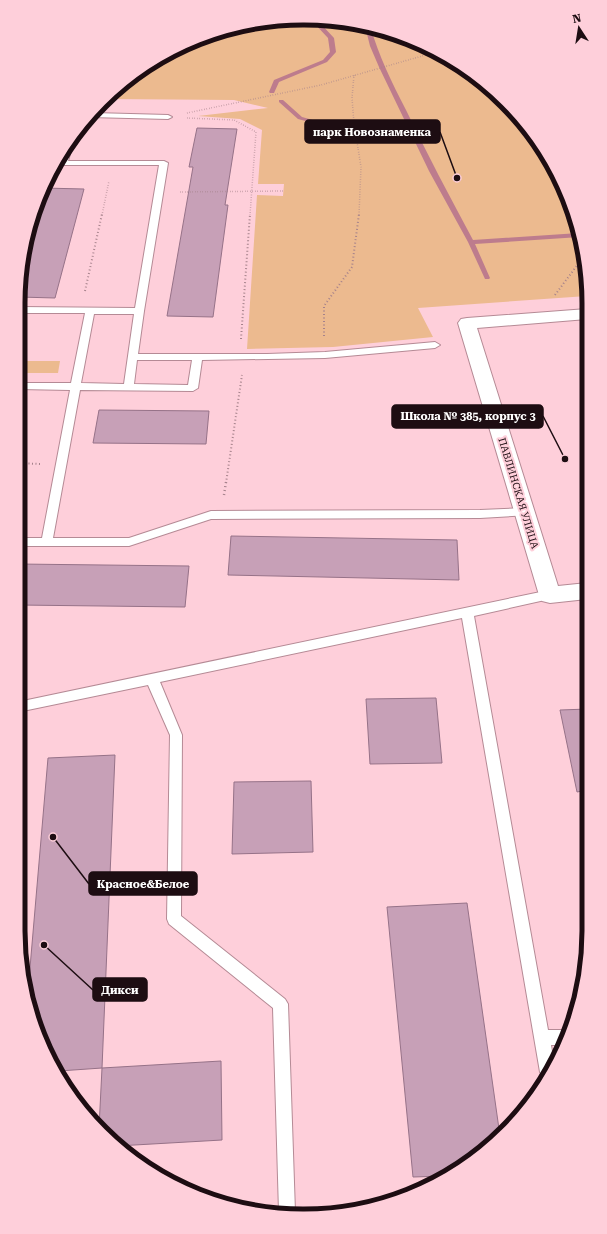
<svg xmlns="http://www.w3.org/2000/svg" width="607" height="1234" font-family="'Roboto Serif',serif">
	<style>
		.green { fill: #ecba8f }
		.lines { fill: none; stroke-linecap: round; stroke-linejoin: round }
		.stream { fill: #bd7c8d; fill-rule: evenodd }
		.building { fill: #c7a0b7; stroke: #967288 }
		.service-casing { stroke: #b58a95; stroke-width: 2 }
		.minor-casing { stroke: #b58a95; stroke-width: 2 }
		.path-far2 { stroke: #a5828b; stroke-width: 1.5; stroke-dasharray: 0.5 2; stroke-linecap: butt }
		.path-far1 { stroke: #a5828b; stroke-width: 2; stroke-dasharray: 1 2.5; stroke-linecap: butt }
		.path { stroke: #a5828b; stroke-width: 2.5; stroke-dasharray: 1 3; stroke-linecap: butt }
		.service { fill: #fff; fill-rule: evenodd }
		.minor { fill: #fff; fill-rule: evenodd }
		.labels { text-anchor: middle; stroke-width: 4; stroke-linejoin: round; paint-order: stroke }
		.street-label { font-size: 10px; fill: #1d0d12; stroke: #fecfda }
		.rim { fill: none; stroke: #1d0d12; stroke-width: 5 }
		.leader { fill: none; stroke: #1d0d12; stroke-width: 1.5 }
		.callout-dot { fill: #1d0d12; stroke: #fecfda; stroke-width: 1.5 }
		.callout { fill: #1d0d12; stroke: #1d0d12; stroke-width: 1.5 }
		.callout-label { font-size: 11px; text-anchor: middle; font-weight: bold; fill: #fff }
	</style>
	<rect width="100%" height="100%" fill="#fecfda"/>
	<g class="green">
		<polygon points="322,19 377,28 430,47 492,89 541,145 574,212 587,266 587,296 418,308 433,337 333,347 247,349 257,195 283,196 284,184 258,184 262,130 240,119 198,116 268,108 234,100 106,99 115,89 161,56 212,33 266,20"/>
		<polygon points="19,361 60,361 58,373 19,373"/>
	</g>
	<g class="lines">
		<g class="stream">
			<polygon points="316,19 321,19 320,23 334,38 336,52 327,62 279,82 274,93 270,93 269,92 274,80 323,60 330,52 328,38 314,23"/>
			<path d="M365 26H370C379 56 392 83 406 110 427 154 450 197 473 240L579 233 580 237 475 244 490 278 489 279H485L468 242 429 171 379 67 370 46Z"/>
			<polygon points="279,100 283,100 302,117 338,127 335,129 298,119 279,102"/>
		</g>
	</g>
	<g class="building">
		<polygon points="197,128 237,129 225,205 228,205 213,317 167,316 193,167 189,167"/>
		<polygon points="43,188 84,189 55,298 19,297 19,285 28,230"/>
		<polygon points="99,410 209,411 206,444 93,443"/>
		<polygon points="231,536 457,540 459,580 228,575"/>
		<polygon points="18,564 189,566 185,607 18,605"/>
		<polygon points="436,698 442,763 370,764 366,699"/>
		<polygon points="588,709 588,790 577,792 560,710"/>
		<polygon points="115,755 102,1068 59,1071 33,1022 28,991 48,758"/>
		<polygon points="311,781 313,852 232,854 234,782"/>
		<polygon points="467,903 500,1136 445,1176 413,1177 387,907"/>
		<polygon points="221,1061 222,1140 117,1146 99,1128 102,1068"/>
	</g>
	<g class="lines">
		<defs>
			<g id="service">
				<polygon points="93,113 168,115 172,117 168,119 89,117"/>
				<path d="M72 138 74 140 68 161H164L168 163 144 311 138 354H267L325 352 435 342 440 345 435 348 325 358 202 360 198 388 193 391 80 390 53 538H129L211 511 480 510 525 508 529 509 531 512 529 515 480 518 211 519 129 546H18V538H42L70 390 19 389V383H71L85 313H19V307L135 308 159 165H55L58 161H60ZM94 314H134L124 384 81 383ZM137 360H192L188 385 134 384Z"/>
				<polygon points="550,590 554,592 556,595 554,598 474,616 548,1030 569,1030 564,1045 551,1045 554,1064 544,1078 540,1072 462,618 160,682 182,735 181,916 285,999 288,1004 295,1212 279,1212 273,1008 169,924 167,919 170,735 148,685 18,712 18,702"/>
			</g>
			<polygon id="minor" points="587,309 587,319 477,328 558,586 587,583 587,599 550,603 542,601 539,595 458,323 461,319 467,318"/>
		</defs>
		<use href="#service" class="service-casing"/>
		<use href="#minor" class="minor-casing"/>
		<g class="path-far2">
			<polyline points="354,75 352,98 354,123 361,167 359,215"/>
			<polyline points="187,113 321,85 436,52"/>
			<polyline points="187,118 234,120 256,132 250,215"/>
			<polyline points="180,192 283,191"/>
			<polyline points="102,215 109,181"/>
		</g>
		<g class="path-far1">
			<polyline points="85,291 102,214"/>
			<polyline points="555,295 584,256"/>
			<polyline points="324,336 324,306 352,267 359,214"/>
			<polyline points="241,339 250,214"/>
			<polyline points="18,463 40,464"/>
			<polyline points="226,483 242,375"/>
		</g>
		<polyline class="path" points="224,495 226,482"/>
		<use href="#service" class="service"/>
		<use href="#minor" class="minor"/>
	</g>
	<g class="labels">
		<g class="street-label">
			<text transform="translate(519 493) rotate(73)" y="4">ПАВЛИНСКАЯ УЛИЦА</text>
		</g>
	</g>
	<path d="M0 0H607V1234H0ZM303 25H304A278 278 0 0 1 582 303V931A278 278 0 0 1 304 1209H303A278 278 0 0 1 25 931V303A278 278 0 0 1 303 25Z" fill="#fecfda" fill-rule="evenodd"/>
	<path class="rim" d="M303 25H304A278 278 0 0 1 582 303V931A278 278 0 0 1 304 1209H303A278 278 0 0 1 25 931V303A278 278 0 0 1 303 25Z"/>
	<path class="leader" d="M457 178L440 132M565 459L543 416M53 837L89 884M44 945L93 990"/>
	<g class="callout-dot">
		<circle cx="457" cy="178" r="4"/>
		<circle cx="565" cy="459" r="4"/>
		<circle cx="53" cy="837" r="4"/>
		<circle cx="44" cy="945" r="4"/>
	</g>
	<g class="callout">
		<rect x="305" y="120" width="135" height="23" rx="4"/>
		<rect x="392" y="405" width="151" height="23" rx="4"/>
		<rect x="89" y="872" width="108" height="23" rx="4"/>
		<rect x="93" y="978" width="54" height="23" rx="4"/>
	</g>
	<g class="callout-label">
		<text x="372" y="136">парк Новознаменка</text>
		<text x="468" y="420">Школа № 385, корпус 3</text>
		<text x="143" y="888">Красное&amp;Белое</text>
		<text x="120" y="994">Дикси</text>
	</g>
	<g transform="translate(579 28) rotate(348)" stroke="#fecfda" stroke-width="3" paint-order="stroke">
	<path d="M0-3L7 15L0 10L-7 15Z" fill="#1d0d12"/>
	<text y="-6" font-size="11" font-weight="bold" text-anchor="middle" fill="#1d0d12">N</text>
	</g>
</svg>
